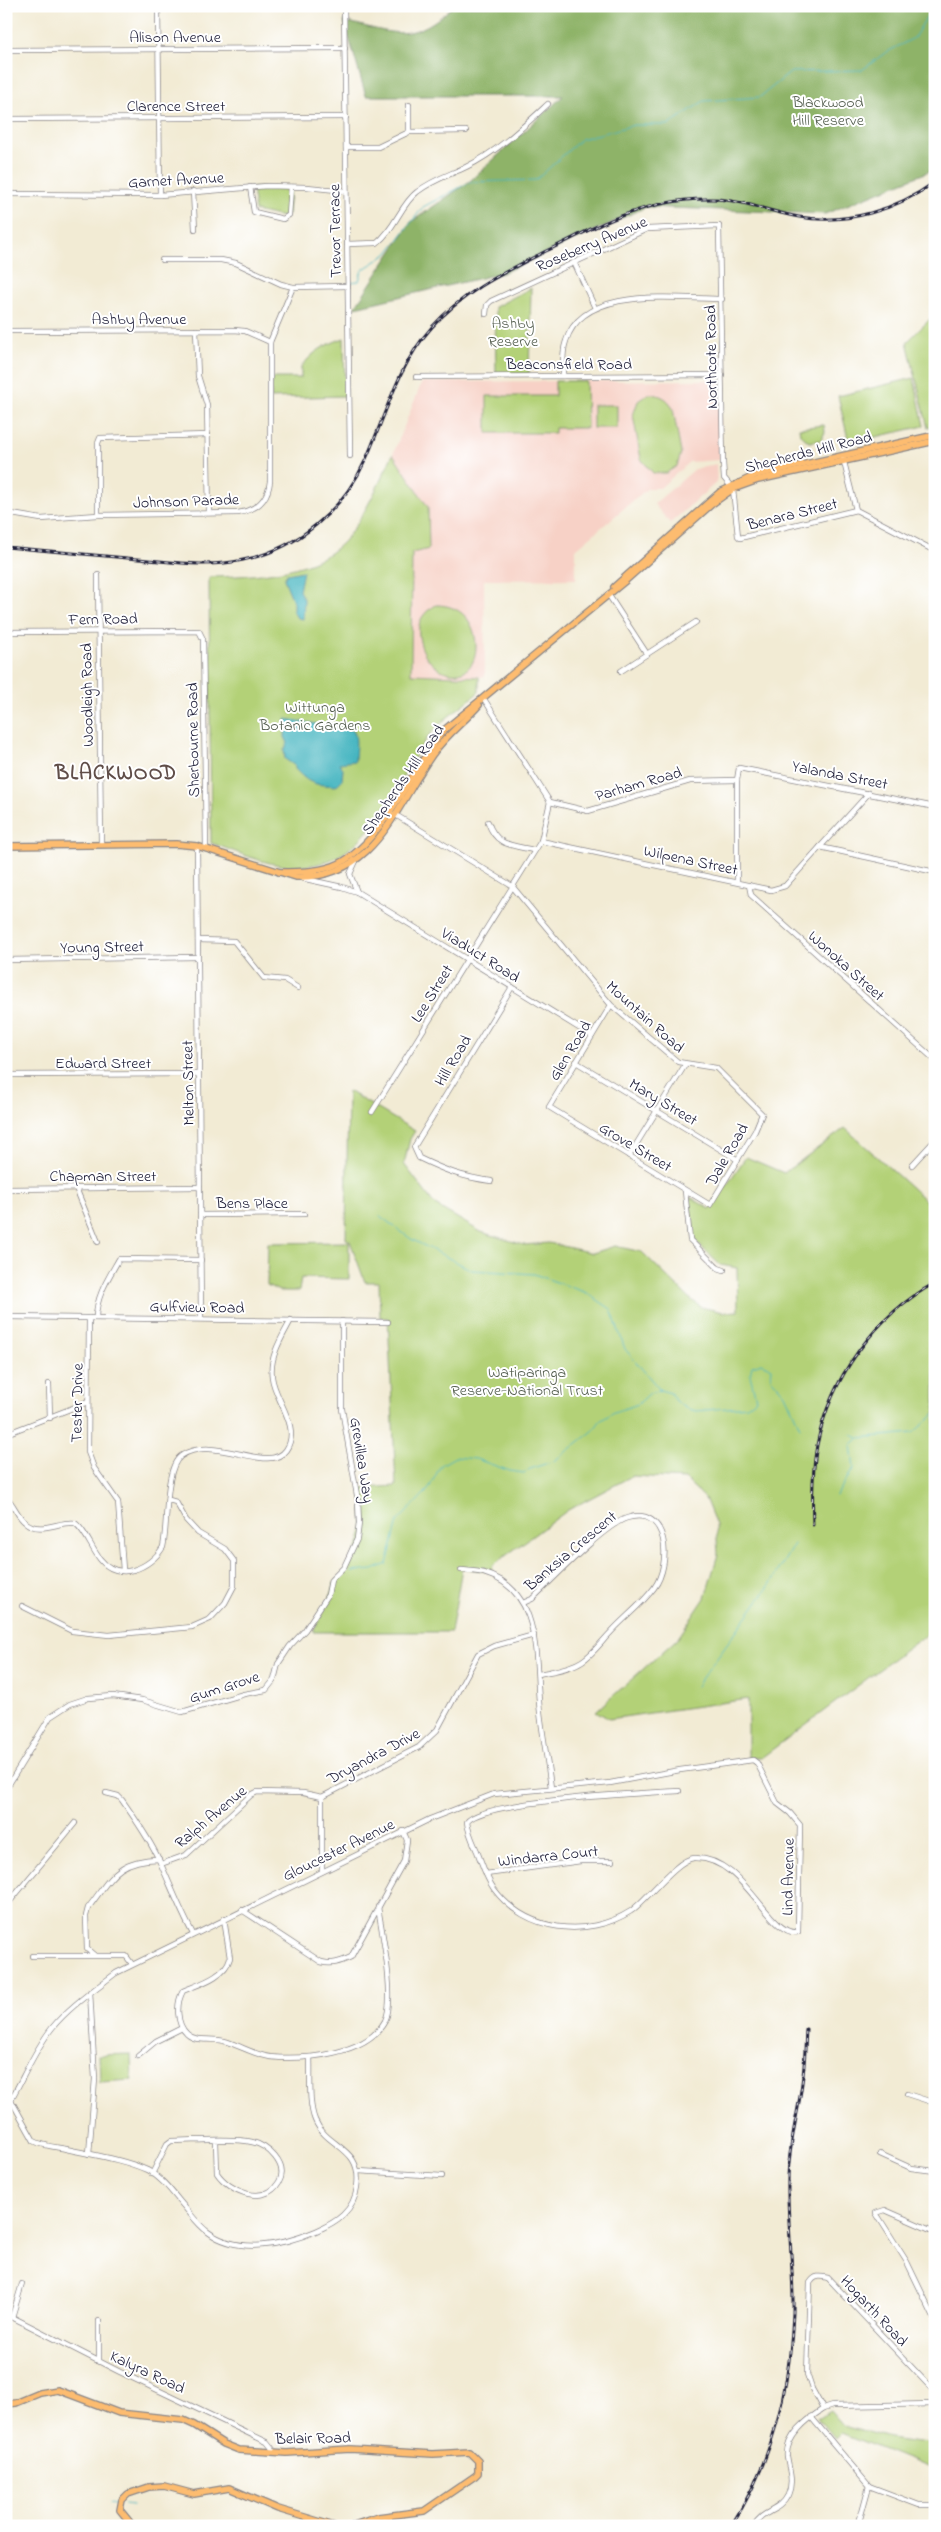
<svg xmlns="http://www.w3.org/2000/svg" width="941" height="2532" font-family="'Indie Flower',sans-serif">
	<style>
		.built { fill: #f7d1c6 }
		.green { fill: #b3d177; stroke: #6a7a59 }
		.forest { fill: #8eb368; stroke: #586a52 }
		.water { fill: #47b6c1; stroke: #346c7e }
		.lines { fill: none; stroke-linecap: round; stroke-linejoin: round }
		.stream { stroke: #47b6c1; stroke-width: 1 }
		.minor-casing { stroke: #8a8688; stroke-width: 6 }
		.major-casing { stroke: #8a8688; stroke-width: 8 }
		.minor { stroke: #fff; stroke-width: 4.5 }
		.major { stroke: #fdbc70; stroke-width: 5.5 }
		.rail-casing { stroke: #22223b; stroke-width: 3 }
		.rail { stroke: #fff; stroke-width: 1; stroke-dasharray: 4; stroke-linecap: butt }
		.labels { text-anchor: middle; stroke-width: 4; stroke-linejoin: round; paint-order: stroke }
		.street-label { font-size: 16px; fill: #22223b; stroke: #fff }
		.park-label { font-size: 16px; fill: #555f50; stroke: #fff }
		.district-label { font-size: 21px; font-weight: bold; letter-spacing: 1px; fill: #604e49; stroke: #fff }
	</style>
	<rect width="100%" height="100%" fill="#fff"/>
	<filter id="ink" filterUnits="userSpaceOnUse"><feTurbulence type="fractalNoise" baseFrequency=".02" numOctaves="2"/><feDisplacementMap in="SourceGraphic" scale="10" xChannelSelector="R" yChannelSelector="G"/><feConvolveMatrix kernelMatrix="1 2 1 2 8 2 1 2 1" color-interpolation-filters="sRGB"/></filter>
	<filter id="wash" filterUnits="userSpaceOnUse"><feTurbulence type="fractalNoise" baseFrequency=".0096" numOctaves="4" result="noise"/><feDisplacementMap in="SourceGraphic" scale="20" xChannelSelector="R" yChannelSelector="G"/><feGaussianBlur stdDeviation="1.12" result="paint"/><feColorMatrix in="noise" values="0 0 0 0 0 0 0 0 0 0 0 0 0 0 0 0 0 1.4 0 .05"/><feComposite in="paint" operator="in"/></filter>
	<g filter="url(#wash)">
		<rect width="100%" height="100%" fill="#f2ebd4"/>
		<g class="built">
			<polygon points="719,380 720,460 689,462 660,488 648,488 576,549 576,579 484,580 485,677 411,674 412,552 428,507 393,454 422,382"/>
			<polygon points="716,464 717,482 670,523 654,504 695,469"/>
		</g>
		<g class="green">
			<polygon points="252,188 290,188 288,214 283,217 255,211"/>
			<polygon points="531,288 529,374 496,375 495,307"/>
			<polygon points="935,314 935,427 928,428 907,342"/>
			<path d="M344 338 345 396 271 398 272 378H301V367C315 350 323 346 344 338Z"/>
			<polygon points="914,378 924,426 849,443 838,396"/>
			<polygon points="555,381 586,381 587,428 555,428 555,433 487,433 487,396 555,396"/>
			<path d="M648 394C659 394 669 398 673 409L681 453 677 466 666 473H653L641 459 633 415 638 401Z"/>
			<rect x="593" y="405" width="24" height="23"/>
			<polygon points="824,425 825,432 821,440 809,442 800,434 799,428"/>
			<path d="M393 454 428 507 429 549 412 553 411 674 479 677V692C463 706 441 720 428 737 386 794 367 878 279 865 256 861 232 850 211 843L209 577C253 576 321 574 349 535 367 511 380 481 393 454Z"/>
			<path d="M436 605C461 605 475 621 476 646 476 689 424 678 419 636 417 620 424 612 436 605Z"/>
			<polygon points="348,1091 415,1131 410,1139 404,1164 435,1205 481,1232 524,1245 549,1243 593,1253 615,1246 642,1252 689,1298 701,1307 723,1312 738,1311 737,1268 720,1265 694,1240 690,1197 710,1209 746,1157 784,1173 845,1128 935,1209 935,1628 761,1758 748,1758 748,1699 609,1719 596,1711 678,1638 705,1598 718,1554 716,1525 705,1498 685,1479 632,1476 568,1510 493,1565 491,1572 462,1568 451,1632 313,1632 328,1602 334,1583 349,1567 360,1541 363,1522 361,1488 396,1486 388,1318 380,1318 379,1282 365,1282 350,1241 346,1239"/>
			<polygon points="349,1242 349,1279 301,1278 299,1291 279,1291 267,1285 268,1243"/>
			<polygon points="131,2054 132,2080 100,2082 99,2055"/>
			<polygon points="830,2410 843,2425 890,2438 927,2443 935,2455 935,2470 841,2433 835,2439 817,2418"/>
		</g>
		<path class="forest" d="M453 6H935V169L825 214 646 207 503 273 355 307 411 222 470 181 563 96H366L344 21C394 33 412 45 453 6Z"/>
		<g class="water">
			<polygon points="303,571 299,591 304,599 303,619 297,618 293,611 293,601 284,579 287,574"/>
			<path d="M286 719 353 730C358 737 355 751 355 761L339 763 343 769 342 780 336 786C315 784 311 786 295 769V766L285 759 284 750 288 743 285 737Z"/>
		</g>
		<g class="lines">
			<g class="stream">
				<polyline points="350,282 359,281 362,270 387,254 423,207 470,182 536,180 581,139 634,125 668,125 704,101 760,97 791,72 862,70 885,53 914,38 929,13 935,13"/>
				<polyline points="380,1216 411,1239 472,1270 534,1274 587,1293 611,1309 625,1349 660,1390"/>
				<polyline points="852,1435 858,1438"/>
				<polyline points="836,1496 854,1468 851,1445 859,1438 913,1433 935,1414"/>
				<polyline points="352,1572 373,1570 387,1564 398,1521 428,1490 441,1465 455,1457 476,1459 510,1471 524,1473 530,1469 554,1461 593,1431 600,1421 614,1412 638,1404 650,1393 660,1390 671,1393 675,1401 685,1408 696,1411 747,1406 756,1399 750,1375 752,1366 762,1363 772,1368 771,1378 785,1394 800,1427"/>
				<polyline points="696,1686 772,1582 794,1544"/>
				<polyline points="109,2503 115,2504"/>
				<polyline points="124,2504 132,2505"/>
			</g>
		</g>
	</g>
	<g filter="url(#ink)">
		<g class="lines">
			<defs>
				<g id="minor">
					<polyline points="158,6 160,195"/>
					<polyline points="344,6 350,456"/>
					<polyline points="6,50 345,48"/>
					<polyline points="409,105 409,132"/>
					<polyline points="6,119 346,117"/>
					<polyline points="346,147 378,147 409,132 466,131"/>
					<polyline points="250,187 254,212 283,219 289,215 291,187"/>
					<polyline points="193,191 195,229"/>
					<polyline points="6,194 160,195 267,186 307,187 346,191"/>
					<path d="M347 244 377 243C395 229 401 204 417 192 432 180 449 175 466 167 497 152 522 128 548 104"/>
					<polyline points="162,260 221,260 236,263 281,284 293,287 348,286"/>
					<polyline points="574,262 595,308"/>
					<polyline points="486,314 487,305 491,301 647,229 719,226 723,463 724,478 733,489 738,536 740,538 856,510"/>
					<polyline points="196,330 198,376 207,405 209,513"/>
					<polyline points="6,331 234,330 245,331 270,342"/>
					<path d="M563 376C563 364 562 352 566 341 583 285 676 299 722 299"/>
					<polyline points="416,377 722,375"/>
					<polyline points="843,458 856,510"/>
					<polyline points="856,510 935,551"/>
					<path d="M6 513 41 519 98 515 238 513C257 510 268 500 270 481V342L293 287"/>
					<polyline points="98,515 98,443 100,438 208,435"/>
					<polyline points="98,575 101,844"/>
					<polyline points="608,594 647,654"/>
					<polyline points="6,632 199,631 203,639 206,849"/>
					<polyline points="621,671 696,622"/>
					<polyline points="484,699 550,802 588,811 690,781 737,780"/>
					<polyline points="394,814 512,886 611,1005 678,1062 716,1068 762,1114 755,1131 710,1205 549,1107 611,1005"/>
					<path d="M488 822C496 846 511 845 533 850"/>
					<polyline points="541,841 550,802"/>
					<polyline points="197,846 201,1319"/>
					<polyline points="820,847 869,793"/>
					<polyline points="356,861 350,874 357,892"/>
					<polyline points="301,878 342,887 357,892 592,1036"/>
					<polyline points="737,882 737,780 739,768 935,807"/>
					<polyline points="749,885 751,895 935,1060"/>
					<polyline points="198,940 234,941 264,978 285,980 298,988"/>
					<polyline points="6,960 198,957"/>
					<polyline points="576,1062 738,1160"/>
					<polyline points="6,1075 199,1074"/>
					<polyline points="372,1112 541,841 771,890 785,886 820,847 935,872"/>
					<polyline points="629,1156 685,1065"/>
					<polyline points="912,1165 935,1140"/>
					<path d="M491 1181C462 1177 446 1171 419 1158L414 1147 512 987"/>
					<polyline points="76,1188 98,1242"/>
					<polyline points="6,1189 200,1187"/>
					<polyline points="685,1191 690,1240 718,1268 724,1270"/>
					<polyline points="200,1215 304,1214"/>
					<polyline points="6,1317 388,1322"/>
					<polyline points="89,1318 88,1452 94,1468 118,1502 123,1570"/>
					<path d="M96 1318C96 1296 109 1277 119 1259L201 1260"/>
					<polyline points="49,1384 50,1418"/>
					<polyline points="6,1434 88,1402"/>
					<path d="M6 1497C14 1504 17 1516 25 1522 40 1535 58 1521 75 1523 86 1531 91 1548 100 1559 118 1582 150 1569 163 1547 168 1526 164 1468 181 1456 214 1433 269 1475 286 1450 302 1427 274 1399 272 1377 269 1357 282 1337 291 1320"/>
					<path d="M461 1570C469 1571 477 1571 484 1573 545 1591 534 1664 540 1712 543 1738 548 1763 551 1788"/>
					<path d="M523 1603 532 1599C551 1581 604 1525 627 1518 669 1505 672 1564 654 1588 642 1604 625 1617 612 1631 602 1641 593 1654 582 1661 570 1669 552 1671 539 1674"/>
					<polyline points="22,1606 72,1631 109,1635 192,1627 210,1619 225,1603 234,1586 234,1561 225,1549 198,1533 186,1520 176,1502 169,1500"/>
					<polyline points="6,1789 50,1717 70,1704 88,1698 113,1696 142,1700 182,1712 244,1694 266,1690 274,1680 278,1664 290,1646 305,1630 328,1595 331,1580 344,1567 357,1539 359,1523 358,1501 342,1409 342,1321"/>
					<path d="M106 1793 118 1796 122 1800C135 1819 149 1838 159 1860 171 1886 179 1908 193 1934"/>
					<polyline points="322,1797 419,1747 437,1730 478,1654 494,1646 534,1635"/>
					<polyline points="161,1864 186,1855 251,1795 257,1792 303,1793 322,1797 322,1870"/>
					<polyline points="486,1874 581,1861 612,1861"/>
					<polyline points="6,1906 75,1823"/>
					<path d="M242 1910 321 1962C332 1965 340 1962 351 1957L404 1861 407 1840 403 1831"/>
					<path d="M224 1919 230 1958C225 1977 199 1984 183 1991 176 2003 176 2024 187 2034 197 2043 211 2037 224 2041 239 2045 255 2055 270 2057 304 2060 367 2055 385 2021 396 1999 382 1933 378 1907"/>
					<path d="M94 1955 87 1949 86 1916 88 1908C112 1877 116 1860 159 1859"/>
					<polyline points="32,1956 126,1956 132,1964"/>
					<polyline points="138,2056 156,2041 182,2028"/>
					<polyline points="907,2094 935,2103"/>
					<path d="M11 2100 34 2141C43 2146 56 2147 66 2149 93 2155 122 2159 147 2170 161 2177 172 2192 182 2204 190 2213 198 2225 208 2232 239 2255 283 2245 316 2231 337 2222 354 2211 357 2187 363 2146 327 2149 315 2120 308 2103 311 2076 310 2057"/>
					<path d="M6 2108C22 2082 33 2052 52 2028 69 2007 94 1990 116 1973L430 1819 494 1794 610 1783 680 1770 753 1760 757 1763 777 1803 790 1813 800 1825 798 1932C769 1938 745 1856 694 1858 677 1859 647 1900 631 1911 587 1939 526 1932 494 1889 486 1878 482 1864 477 1851 473 1842 468 1832 467 1822 484 1800 644 1793 679 1791"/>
					<polyline points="89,2154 95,2079 90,1992"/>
					<polyline points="880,2154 911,2168 935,2171"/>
					<polyline points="358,2171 442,2176"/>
					<path d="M152 2174 167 2144 171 2141C192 2141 234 2137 252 2142 267 2145 289 2165 279 2182 264 2207 229 2191 217 2173L216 2141"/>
					<polyline points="935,2232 885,2210 876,2213 907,2262 935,2320"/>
					<polyline points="6,2314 120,2372 267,2442 275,2452"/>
					<polyline points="12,2317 22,2284"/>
					<polyline points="99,2321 99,2362"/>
					<polyline points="823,2409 832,2406 935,2404"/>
					<polyline points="811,2417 869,2486 919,2505 935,2505"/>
					<path d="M754 2526C762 2510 780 2512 788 2495 794 2481 789 2471 787 2457 785 2436 808 2419 823 2409L812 2389 807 2374 810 2283C815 2275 820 2276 828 2278L935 2392"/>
					<polyline points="858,2526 869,2486"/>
				</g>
				<g id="major">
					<polyline points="614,587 720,492 756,475 935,435"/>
					<path d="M6 846 176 844 197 846 296 877C374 880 395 808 432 755 446 735 464 722 479 705"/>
					<path d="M279 872C298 872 315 872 333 866 379 850 412 768 444 730L624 582 712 504 733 489 758 480 935 441"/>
					<polyline points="6,2404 16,2403 40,2393 58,2390 119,2413 183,2420 194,2425 224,2444 239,2450 287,2453 350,2449 433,2454 469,2452 478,2461 478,2473 475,2476 424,2511 378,2517 351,2526"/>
					<polyline points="133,2526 120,2510 122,2500 128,2494 149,2487 164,2486 194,2494 229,2488 278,2509 334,2526"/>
				</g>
			</defs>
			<use href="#minor" class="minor-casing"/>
			<use href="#major" class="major-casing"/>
			<use href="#minor" class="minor"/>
			<use href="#major" class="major"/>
			<defs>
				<g id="rail">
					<path d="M6 547C50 551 94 555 138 559 173 562 208 568 243 560 298 549 343 510 366 459 386 414 398 365 432 327 464 291 505 272 546 251 568 241 589 229 611 220 644 206 677 198 713 199 743 200 770 212 799 217 847 225 896 210 935 182"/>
					<path d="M813 1525C812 1499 812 1472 817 1445 830 1379 875 1315 935 1283"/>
					<path d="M731 2526C772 2463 790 2388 793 2313 794 2269 787 2224 788 2180 788 2147 798 2115 802 2083 805 2065 805 2047 806 2029"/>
				</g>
			</defs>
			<use href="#rail" class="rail-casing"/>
			<use href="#rail" class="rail"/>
		</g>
	</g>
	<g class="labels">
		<g class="street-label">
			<text x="175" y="42">Alison Avenue</text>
			<text x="176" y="111">Clarence Street</text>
			<text transform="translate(176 179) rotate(-3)" y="6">Garnet Avenue</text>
			<text transform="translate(334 231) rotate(-91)" y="6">Trevor Terrace</text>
			<text transform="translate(591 243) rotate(-23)" y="6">Roseberry Avenue</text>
			<text x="139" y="324">Ashby Avenue</text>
			<text transform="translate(710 357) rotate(-91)" y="6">Northcote Road</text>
			<text x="569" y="369">Beaconsfield Road</text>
			<text transform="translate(808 451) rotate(-14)" y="6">Shepherds Hill Road</text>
			<text transform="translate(186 500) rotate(-2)" y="6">Johnson Parade</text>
			<text transform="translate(792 513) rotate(-14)" y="6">Benara Street</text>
			<text transform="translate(103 618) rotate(-1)" y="6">Fern Road</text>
			<text transform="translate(86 695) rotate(-91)" y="6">Woodleigh Road</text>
			<text transform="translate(192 740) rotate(-91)" y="6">Sherbourne Road</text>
			<text transform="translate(840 774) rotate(11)" y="6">Yalanda Street</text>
			<text transform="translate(402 779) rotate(-55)" y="6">Shepherds Hill Road</text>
			<text transform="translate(638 783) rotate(-16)" y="6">Parham Road</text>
			<text transform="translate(691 859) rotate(12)" y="6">Wilpena Street</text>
			<text transform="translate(102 946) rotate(-1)" y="6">Young Street</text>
			<text transform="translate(481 954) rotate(32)" y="6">Viaduct Road</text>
			<text transform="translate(847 965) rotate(42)" y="6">Wonoka Street</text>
			<text transform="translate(431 993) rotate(-58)" y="6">Lee Street</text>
			<text transform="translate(646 1016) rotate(42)" y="6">Mountain Road</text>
			<text transform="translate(569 1050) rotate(-59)" y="6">Glen Road</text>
			<text transform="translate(452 1060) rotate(-59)" y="6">Hill Road</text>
			<text x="103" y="1068">Edward Street</text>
			<text transform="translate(187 1083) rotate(-91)" y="6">Melton Street</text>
			<text transform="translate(664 1101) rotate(31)" y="6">Mary Street</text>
			<text transform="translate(636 1146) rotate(31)" y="6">Grove Street</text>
			<text transform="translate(726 1154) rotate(-60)" y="6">Dale Road</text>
			<text x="103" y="1181">Chapman Street</text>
			<text x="252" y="1208">Bens Place</text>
			<text transform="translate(197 1306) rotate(1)" y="6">Gulfview Road</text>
			<text transform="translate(76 1403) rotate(-89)" y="6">Tester Drive</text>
			<text transform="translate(363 1460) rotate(81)" y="6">Grevillea Way</text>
			<text transform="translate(570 1550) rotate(-40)" y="6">Banksia Crescent</text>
			<text transform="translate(224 1686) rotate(-18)" y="6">Gum Grove</text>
			<text transform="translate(373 1755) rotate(-28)" y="6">Dryandra Drive</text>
			<text transform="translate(210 1816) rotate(-40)" y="6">Ralph Avenue</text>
			<text transform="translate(338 1849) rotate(-26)" y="6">Gloucester Avenue</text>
			<text transform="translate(548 1855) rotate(-6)" y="6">Windarra Court</text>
			<text transform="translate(787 1877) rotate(-89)" y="6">Lind Avenue</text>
			<text transform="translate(875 2310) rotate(47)" y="6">Hogarth Road</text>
			<text transform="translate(148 2371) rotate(25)" y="6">Kalyra Road</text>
			<text transform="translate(313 2437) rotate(-1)" y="6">Belair Road</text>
		</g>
		<g class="park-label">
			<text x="828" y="107">Blackwood<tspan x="828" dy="18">Hill Reserve</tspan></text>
			<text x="513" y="328">Ashby<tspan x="513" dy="18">Reserve</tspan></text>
			<text x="315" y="712">Wittunga<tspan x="315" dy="18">Botanic Gardens</tspan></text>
			<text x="527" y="1377">Watiparinga<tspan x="527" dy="18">Reserve-National Trust</tspan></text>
		</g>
		<g class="district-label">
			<text x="116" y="779">BLACKWOOD</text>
		</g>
	</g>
	<rect width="941" height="2532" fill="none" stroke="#fff" stroke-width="25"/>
</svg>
